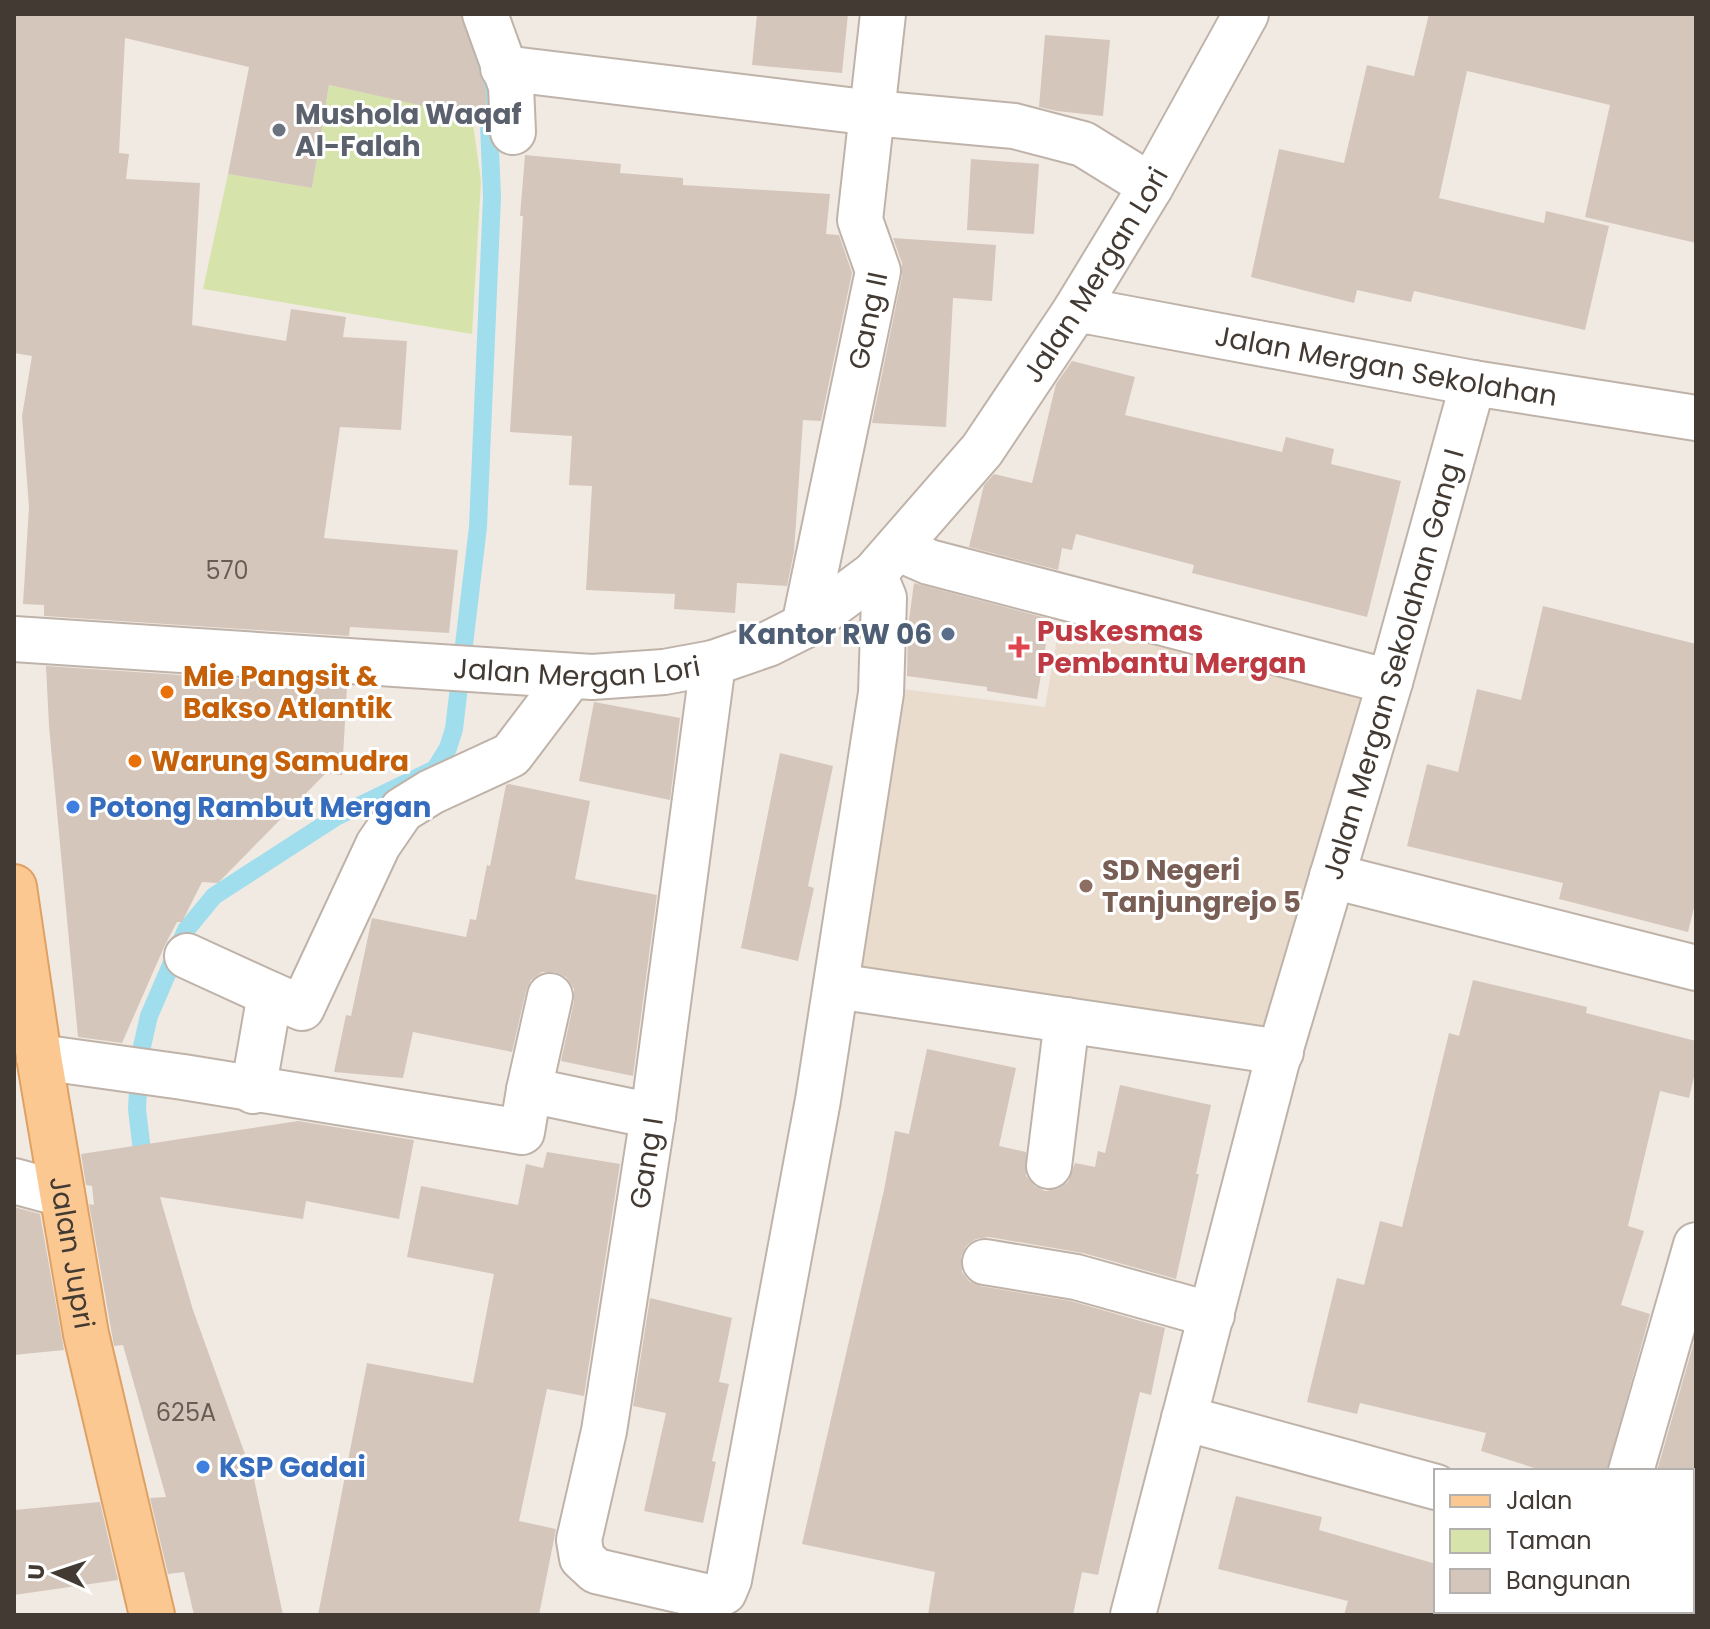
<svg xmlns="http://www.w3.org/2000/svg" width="1710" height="1629" font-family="Poppins,sans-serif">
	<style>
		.education { fill: #eadccd }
		.green { fill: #d6e4ac }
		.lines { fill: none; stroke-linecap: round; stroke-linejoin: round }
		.stream { stroke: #a0dded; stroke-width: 18 }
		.building { fill: #d5c6bc }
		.minor-casing { stroke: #bfb3a9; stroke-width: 48 }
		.major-casing { stroke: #dfa163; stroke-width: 48 }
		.minor { stroke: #fff; stroke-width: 44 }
		.major { stroke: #fbc892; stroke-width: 44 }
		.worship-dot { fill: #6b7280; stroke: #fff; stroke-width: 3 }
		.service-dot { fill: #5c6f8a; stroke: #fff; stroke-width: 3 }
		.health-dot { fill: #e0444e; stroke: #fff; stroke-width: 3 }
		.food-dot { fill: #e8710a; stroke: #fff; stroke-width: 3 }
		.shop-dot { fill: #3f7fe0; stroke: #fff; stroke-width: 3 }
		.education-dot { fill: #8d6e63; stroke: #fff; stroke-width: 3 }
		.labels { text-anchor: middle; stroke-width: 6; stroke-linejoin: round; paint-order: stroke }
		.number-label { font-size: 24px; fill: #675d55 }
		.worship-label { font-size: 28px; font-weight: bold; fill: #5b616d; stroke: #fff; text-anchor: start }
		.street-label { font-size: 28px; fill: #423a33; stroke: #fff }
		.health-label { font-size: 28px; font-weight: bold; fill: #be3a42; stroke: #fff; text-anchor: start }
		.service-label { font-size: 28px; font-weight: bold; fill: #4e5e75; stroke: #fff; text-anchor: end }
		.food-label { font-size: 28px; font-weight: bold; fill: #c56008; stroke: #fff; text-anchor: start }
		.shop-label { font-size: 28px; font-weight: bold; fill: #366cbe; stroke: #fff; text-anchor: start }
		.education-label { font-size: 28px; font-weight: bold; fill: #785e54; stroke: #fff; text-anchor: start }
	</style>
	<rect width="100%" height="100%" fill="#f1eae3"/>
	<polygon class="education" points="1062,610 1366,688 1261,1038 855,972 894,688 1045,707"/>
	<polygon class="green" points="329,85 472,116 481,181 472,334 203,289 228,174 312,188"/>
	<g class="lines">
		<polyline class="stream" points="144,1168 137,1109 140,1055 149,1016 186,930 214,896 336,817 435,769 448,748 454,729 478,527 492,197 489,125 464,15"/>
	</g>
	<g class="building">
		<polygon points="14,14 461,14 486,91 487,120 329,85 312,188 228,174 249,67 125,38 119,153 129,154 126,179 200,183 192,325 286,341 291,309 346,317 343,337 407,341 401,430 340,427 324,538 458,550 449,633 350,627 349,636 44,616 44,605 23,604 29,507 22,416 32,356 14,353"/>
		<polygon points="757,14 848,14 842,73 752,65"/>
		<polygon points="1429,14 1696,14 1696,243 1585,217 1610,105 1467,71 1439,198 1544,223 1546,211 1609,226 1585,330 1414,291 1411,302 1357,290 1354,303 1251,277 1279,149 1344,163 1367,65 1414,76"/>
		<polygon points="1045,35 1110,40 1103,116 1057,111 1039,107"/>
		<polygon points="525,155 621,164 620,173 683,178 683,185 830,194 826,234 839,235 852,273 821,421 803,420 794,552 787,586 737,583 735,613 674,609 675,594 586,590 592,486 569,485 572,436 510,432 523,216 520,216"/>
		<polygon points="971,159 1039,164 1034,234 967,230"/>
		<polygon points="893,238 996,245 992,301 953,298 946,427 872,423 902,276 902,263"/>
		<polygon points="1072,361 1135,377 1125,415 1282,452 1286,437 1334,449 1331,464 1401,481 1367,617 1192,573 1194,565 1076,534 1072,550 1062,548 1058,570 969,547 984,485 994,474 1032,483 1056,384"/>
		<polygon points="914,583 1050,619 1037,699 987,691 987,687 907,676 908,627"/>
		<polygon points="1543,606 1696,644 1696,899 1688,932 1559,899 1563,883 1407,846 1427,764 1458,772 1477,689 1521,700"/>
		<polygon points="46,666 347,686 342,775 326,773 218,883 202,882 182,922 177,922 165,945 122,1043 78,1037 49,726"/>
		<polygon points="594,702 680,718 670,800 579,781"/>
		<polygon points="780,753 833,766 808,886 814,888 798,961 741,948"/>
		<polygon points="509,784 590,801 575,879 657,895 633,1076 561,1061 574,1001 574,989 566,977 555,972 542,972 531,980 526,991 512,1052 413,1032 403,1078 334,1072 346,1015 351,1016 372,918 466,937 470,919 476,920 487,865 490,866 506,785"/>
		<polygon points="1473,980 1587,1007 1586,1013 1696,1041 1696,1068 1689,1098 1660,1091 1628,1226 1644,1231 1621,1305 1650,1314 1607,1471 1544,1471 1481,1451 1486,1433 1360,1403 1357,1414 1307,1402 1337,1278 1364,1285 1380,1221 1402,1227 1449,1033 1459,1036"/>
		<polygon points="927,1049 1016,1068 999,1146 1026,1152 1026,1176 1035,1186 1045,1191 1058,1189 1068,1182 1075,1163 1095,1167 1098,1151 1105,1153 1120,1085 1211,1105 1196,1174 1199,1174 1176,1279 1083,1253 989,1237 976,1239 966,1246 961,1257 962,1272 969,1281 980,1286 1071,1301 1165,1328 1151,1395 1140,1392 1098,1575 1082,1572 1073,1615 928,1615 935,1572 802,1544 884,1190 895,1131 909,1134"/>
		<polygon points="298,1121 414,1140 399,1219 306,1201 303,1219 160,1197 193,1310 254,1479 283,1615 194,1615 184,1572 168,1574 150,1498 166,1497 123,1345 114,1346 89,1204 94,1205 92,1186 86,1185 81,1154"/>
		<polygon points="547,1152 620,1164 584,1396 547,1389 519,1521 556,1529 539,1615 318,1615 367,1363 473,1383 494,1274 407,1257 421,1186 518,1205 526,1164 543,1168"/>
		<polygon points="14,1207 40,1214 64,1350 14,1355"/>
		<polygon points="650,1298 732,1318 719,1382 729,1384 712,1461 716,1462 703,1523 644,1511 666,1413 633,1406"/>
		<polygon points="1696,1335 1696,1471 1657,1471"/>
		<polygon points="1236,1496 1322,1517 1319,1530 1436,1564 1436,1615 1344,1615 1348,1601 1218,1569"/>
		<polygon points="100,1502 118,1580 14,1595 14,1510"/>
	</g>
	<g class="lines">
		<defs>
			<g id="minor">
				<polyline points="485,14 511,86 513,132"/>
				<polyline points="503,68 873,113 1014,126 1083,144 1151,186"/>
				<path id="s1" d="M1075 311 1092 312 1473 383 1696 418"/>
				<polyline points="897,548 929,562 1390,682"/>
				<path id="s2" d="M804 626 878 271 860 220 883 14"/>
				<path id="s3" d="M14 639 592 677 664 672 713 663 768 644 804 626 874 574 982 450 1075 311 1151 186 1246 14"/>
				<polyline points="713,663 653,1116 604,1431 579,1540 582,1558 596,1571 713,1598 724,1592 729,1580 818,1100 881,693 884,598 874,574"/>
				<polyline points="1332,876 1696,968"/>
				<polyline points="187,956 270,994 253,1091"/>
				<polyline points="836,986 1281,1052"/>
				<polyline points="270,994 302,1008 378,845 402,810 431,792 511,755 570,677"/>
				<polyline points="39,1057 183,1077 522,1132 529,1090 653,1116"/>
				<polyline points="529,1090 550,996"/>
				<polyline points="1049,1166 1067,1020"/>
				<polyline points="14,1181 62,1194"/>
				<polyline points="985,1262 1076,1277 1212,1315"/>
				<polyline points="1184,1418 1436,1487"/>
				<polyline points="1631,1471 1696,1245"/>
				<polyline points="1692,1610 1696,1611"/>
				<path id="s4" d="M1133 1615 1276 1065 1390 682 1473 383"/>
				<polyline points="1591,1615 1592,1611"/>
			</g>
			<g id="major">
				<path id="s5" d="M14 887 39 1057 86 1334 152 1615"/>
			</g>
		</defs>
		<use href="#minor" class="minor-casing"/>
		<use href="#major" class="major-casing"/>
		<use href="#minor" class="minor"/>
		<use href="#major" class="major"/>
	</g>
	<circle class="worship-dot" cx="279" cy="130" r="8"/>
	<circle class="service-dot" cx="948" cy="634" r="8"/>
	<path class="health-dot" d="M1015 635h8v8h8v8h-8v8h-8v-8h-8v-8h8z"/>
	<g class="food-dot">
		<circle cx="167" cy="692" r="8"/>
		<circle cx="135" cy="761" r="8"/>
	</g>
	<g class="shop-dot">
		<circle cx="73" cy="807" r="8"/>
		<circle cx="203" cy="1467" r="8"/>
	</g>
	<circle class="education-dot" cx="1086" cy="886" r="8"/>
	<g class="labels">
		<g class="number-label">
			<text x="227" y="579">570</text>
			<text x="186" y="1421">625A</text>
		</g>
		<g class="worship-label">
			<text x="295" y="124">Mushola Waqaf<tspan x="295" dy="32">Al-Falah</tspan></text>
		</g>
		<g class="street-label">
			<text dy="10" stroke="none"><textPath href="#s3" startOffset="1260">Jalan Mergan Lori</textPath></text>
			<text dy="10" stroke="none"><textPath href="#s2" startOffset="312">Gang II</textPath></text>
			<text dy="10" stroke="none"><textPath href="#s1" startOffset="316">Jalan Mergan Sekolahan</textPath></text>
			<text dy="10" stroke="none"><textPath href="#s4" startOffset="986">Jalan Mergan Sekolahan Gang I</textPath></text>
			<text dy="10" stroke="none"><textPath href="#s3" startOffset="564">Jalan Mergan Lori</textPath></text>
			<text transform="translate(646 1163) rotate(-81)" y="10">Gang I</text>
			<text dy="10" stroke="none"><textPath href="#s5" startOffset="370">Jalan Jupri</textPath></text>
		</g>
		<g class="health-label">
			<text x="1037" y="641">Puskesmas<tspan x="1037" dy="32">Pembantu Mergan</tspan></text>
		</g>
		<g class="service-label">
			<text x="932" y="644">Kantor RW 06</text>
		</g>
		<g class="food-label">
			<text x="183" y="686">Mie Pangsit &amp;<tspan x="183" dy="32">Bakso Atlantik</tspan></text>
			<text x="151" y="771">Warung Samudra</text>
		</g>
		<g class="shop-label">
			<text x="89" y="817">Potong Rambut Mergan</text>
			<text x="219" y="1477">KSP Gadai</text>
		</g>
		<g class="education-label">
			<text x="1102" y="880">SD Negeri<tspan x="1102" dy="32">Tanjungrejo 5</tspan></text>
		</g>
	</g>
	<rect width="1710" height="1629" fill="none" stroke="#423a33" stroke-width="32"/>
	<rect x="1434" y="1469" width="260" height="144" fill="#ffffff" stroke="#b3b0ad" stroke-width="2"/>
	<rect x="1450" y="1495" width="40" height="12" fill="#fbc892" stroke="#b3b0ad" stroke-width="2"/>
	<text x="1506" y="1509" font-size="24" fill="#423a33">Jalan</text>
	<rect x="1450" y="1529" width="40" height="24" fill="#d6e4ac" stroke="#b3b0ad" stroke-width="2"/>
	<text x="1506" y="1549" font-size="24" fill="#423a33">Taman</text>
	<rect x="1450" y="1569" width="40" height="24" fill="#d5c6bc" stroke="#b3b0ad" stroke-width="2"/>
	<text x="1506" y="1589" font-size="24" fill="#423a33">Bangunan</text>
	<g transform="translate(56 1573) rotate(273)" stroke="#ffffff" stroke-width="6" paint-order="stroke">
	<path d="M0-6L14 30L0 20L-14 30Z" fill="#423a33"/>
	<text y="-12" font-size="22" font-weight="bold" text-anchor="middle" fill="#423a33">U</text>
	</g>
</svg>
